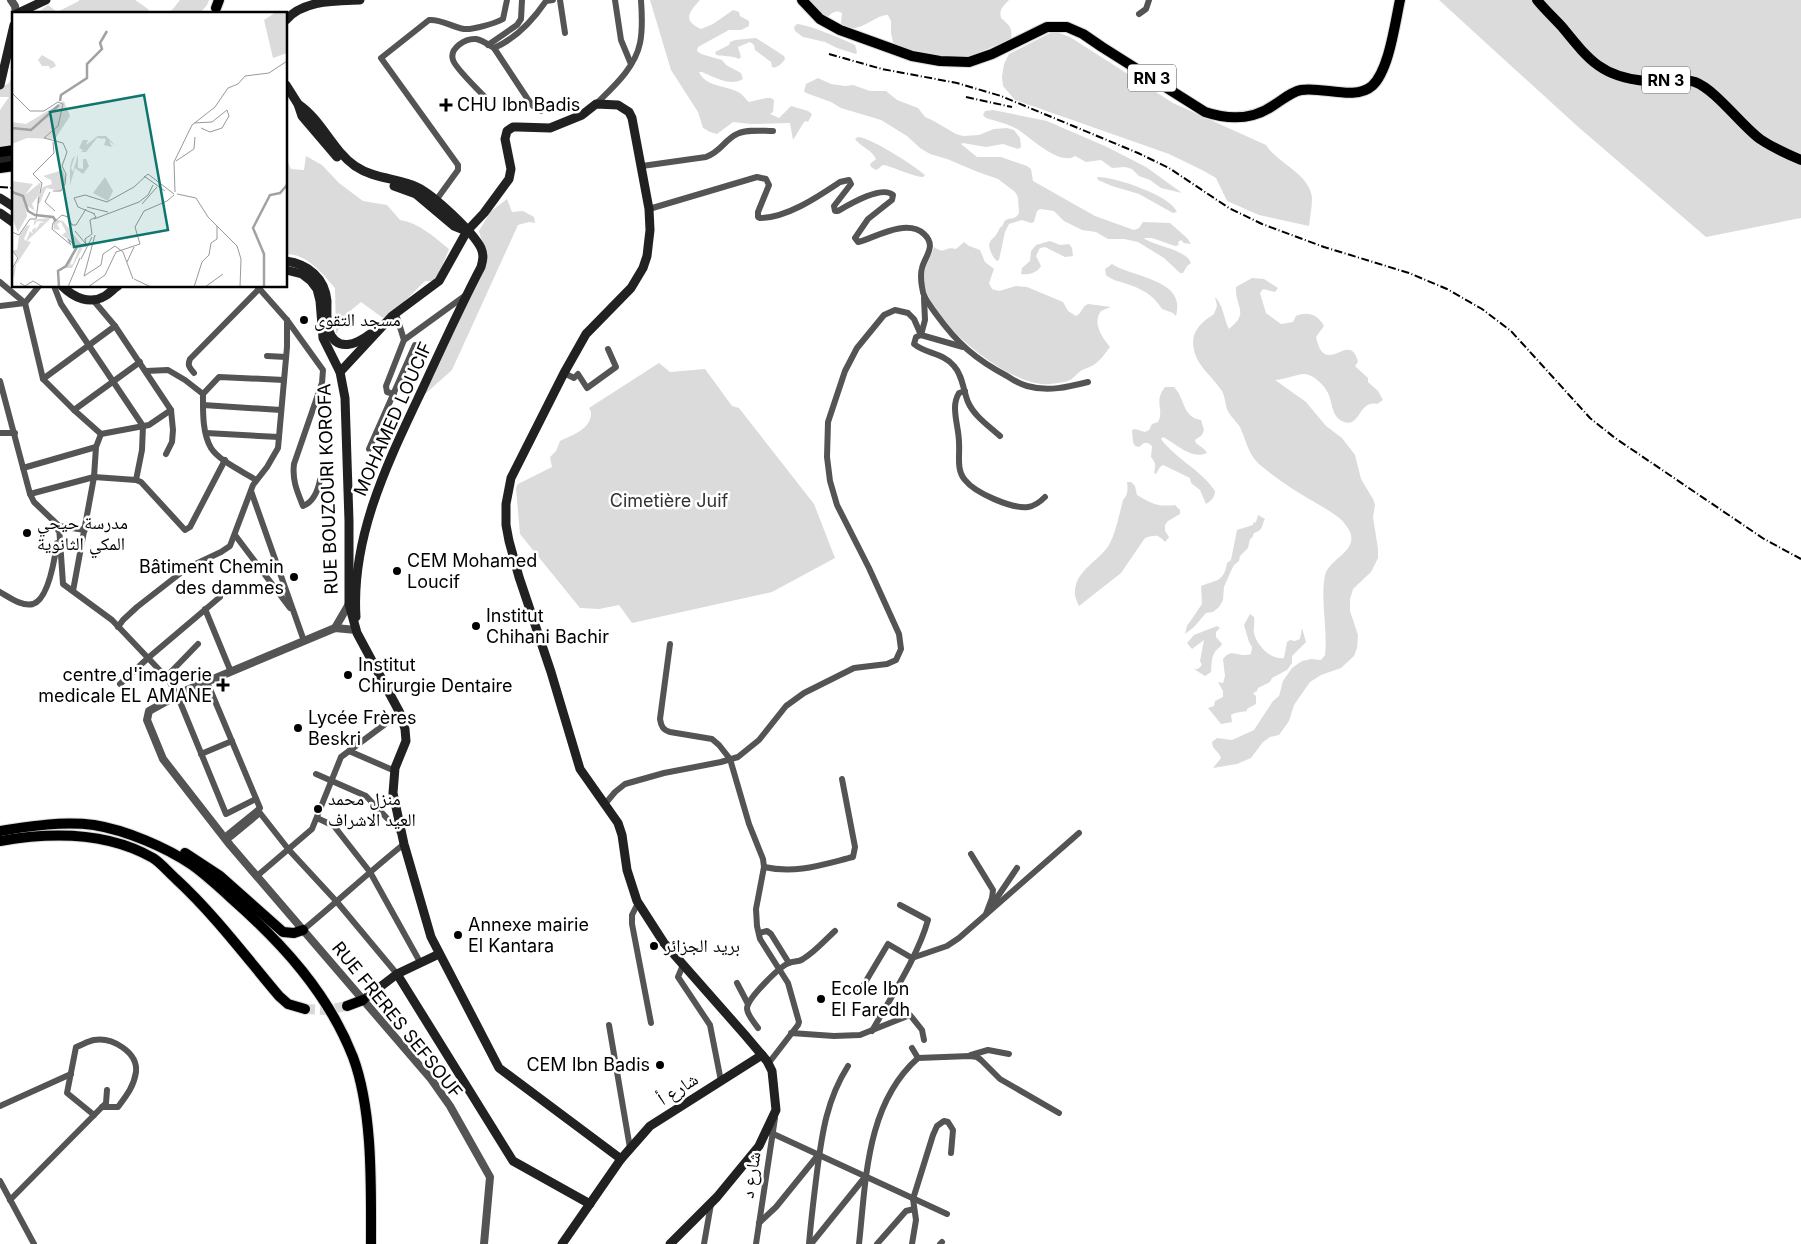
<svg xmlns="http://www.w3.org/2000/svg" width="1801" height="1244" font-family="Inter,'Noto Naskh Arabic',sans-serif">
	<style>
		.green { fill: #dbdbdb }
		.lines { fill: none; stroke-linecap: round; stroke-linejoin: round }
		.trunk-tunnel { stroke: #d9d9d9; stroke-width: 10; stroke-dasharray: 10 5; stroke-linecap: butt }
		.primary-casing { stroke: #dbdbdb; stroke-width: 12 }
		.trunk-casing { stroke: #dbdbdb; stroke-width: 12 }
		.minor { stroke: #545454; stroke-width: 6 }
		.tertiary { stroke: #545454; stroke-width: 8 }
		.secondary { stroke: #212121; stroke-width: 9 }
		.primary { stroke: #000; stroke-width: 10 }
		.trunk { stroke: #000; stroke-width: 10 }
		.rail { stroke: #000; stroke-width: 2; stroke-dasharray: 8 2.5 1 2.5; stroke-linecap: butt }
		.poi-dot { fill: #000; stroke: #fff; stroke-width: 2 }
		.labels { text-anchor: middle; stroke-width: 5; stroke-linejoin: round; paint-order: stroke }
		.shield { fill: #fff; stroke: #4c4c4c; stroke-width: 1 }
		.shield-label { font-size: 16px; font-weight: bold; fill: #000 }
		.poi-label { font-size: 18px; fill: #000; stroke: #fff; text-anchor: start }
		.street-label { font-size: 18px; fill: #000; stroke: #fff }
		.park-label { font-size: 18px; fill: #323232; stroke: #fff }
		.inset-river { fill: none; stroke: #a2a2a2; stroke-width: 2.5 }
		.inset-road { fill: none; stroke: #999; stroke-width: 1 }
		.view { fill: #0f766e; fill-opacity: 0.15; stroke: #0f766e; stroke-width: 2.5 }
		.inset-edge { fill: none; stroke: #000; stroke-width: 2.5 }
	</style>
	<rect width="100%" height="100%" fill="#fff"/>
	<g class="green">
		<polygon points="79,0 135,0 148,9 150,14 36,14 48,5 57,12 79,1"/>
		<polygon points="180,0 209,0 207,5 199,14 162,14 172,10"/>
		<path d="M650 0H700C689 12 682 21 701 29L713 24 733 10 739 12 740 16 749 21V26L741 30H729L698 47 697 51 701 54 722 60 726 65 741 73 743 79C732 87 713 77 702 72H699C706 87 724 85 738 92 743 94 745 99 749 102L766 98H771L774 100 773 112 770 114 779 118 791 106 808 111 812 114 808 122 806 121 804 122 793 140 790 123 751 124 733 122 717 134 710 132 703 128 698 112 671 70Z"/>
		<path d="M806 0H1009C1003 7 999 8 1001 18 1009 25 1013 28 1011 39L966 58H938L894 46 891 33V21L888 15C876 14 860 34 843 27L841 23 842 13C834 9 831 14 826 19Z"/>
		<polygon points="1439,0 1801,0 1801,218 1706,237 1576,125"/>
		<path d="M797 24C809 25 843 39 855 45L857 52 856 54 837 48 825 42 803 37 795 31 794 27Z"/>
		<path d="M1054 31 1070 37 1173 103 1266 145C1277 163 1310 174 1312 198 1312 207 1310 217 1309 226L1259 215 1227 201 1216 178 1204 171 1169 154 1015 100 1003 86 1002 77 1004 64 1009 54Z"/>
		<path d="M756 38 784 56 785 59C783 63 776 69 772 67L771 62 755 50 754 45 750 42 738 47 741 57 739 59C731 55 724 57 716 55L715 52 729 45 730 42 735 40Z"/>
		<polygon points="14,72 14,145 0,146 0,110 9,97 0,97 0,88 9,83"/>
		<path d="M818 78 831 84 845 86 853 85 870 91H886L897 100 918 108 925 117 932 120 956 134 963 136 979 135 994 129 1007 128 1014 130 1020 138 1021 147 1018 149 1003 144 986 147 963 143 961 144 977 157H1001L1027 166 1031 169 1033 181 1095 216 1134 230 1139 228 1143 222 1170 223 1187 238 1191 244 1184 243 1181 240 1178 242 1179 245 1175 246 1152 238H1143C1155 246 1187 250 1191 263L1187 266 1183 273H1180L1164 258 1138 242 1124 239H1108L1096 232 1082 230 1064 221 1054 211 1040 209 1037 211 1034 222 1031 223 1022 220 1009 224 1005 232 999 260 997 261C993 258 987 247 990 242 991 239 994 238 996 235 999 231 998 229 1003 225 1005 217 1009 220 1016 217L1019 213 1018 197 1015 192 998 179 978 172 947 159 930 154 920 148 907 136 881 120 841 108 831 102 806 93 804 91 806 84Z"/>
		<path d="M993 110 1047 121 1107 147 1146 167 1182 193 1161 188 1150 180 1139 176 1132 169 1125 167 1112 168 1101 160 1086 162 1075 156C1060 167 1029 136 1017 129 1008 124 996 121 986 118L983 115 985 111Z"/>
		<path d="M858 137C872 138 913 165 925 175L923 177C914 177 886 164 883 165 881 166 879 169 876 170L871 167 870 164 876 159C872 150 861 147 855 139Z"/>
		<path d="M306 156 322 165 339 183 363 201 387 205 400 220C419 223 434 237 449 249L441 269 433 281H425L398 308 390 312 383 318 361 302 350 311 336 334 335 288C322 273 307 254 286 254V158L291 169 304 170Z"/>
		<path d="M1097 177C1115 177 1170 195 1177 212L1173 213 1139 194 1112 186 1098 180Z"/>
		<polygon points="507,199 512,212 523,211 534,217 535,223 529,222 518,225 452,370 424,395 486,258 479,231 490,212"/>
		<path d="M1050 241 1060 245 1069 244 1072 248 1073 256 1065 257 1045 247 1040 248 1036 256 1041 266C1037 273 1029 275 1021 274L1022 268 1030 261 1031 251 1036 245Z"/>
		<path d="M964 242 969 246 980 250 985 262 994 269 989 283 992 289 999 291 1016 286 1027 287 1063 302 1068 311 1076 316C1082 313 1082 306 1088 304L1111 307 1101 311C1092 323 1102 337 1110 347 1106 352 1101 360 1095 364 1091 367 1086 368 1082 370 1078 373 1076 375 1073 378 1069 382 1057 383 1051 384 1011 389 930 322 924 283 922 269 930 260 934 247 946 255 944 246 956 249Z"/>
		<path d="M1112 264C1133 278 1187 279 1176 316L1173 313 1162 309C1153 294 1140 288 1124 283 1118 281 1112 280 1106 275L1105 269Z"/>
		<path d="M1252 278 1264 279 1278 288 1275 292 1263 289 1260 293 1266 313 1281 324 1293 322 1296 316C1308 311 1318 315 1324 326L1316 337C1325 380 1350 328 1358 362L1355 366 1368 378V382L1378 391 1383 400 1377 404C1359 400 1360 428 1344 422 1331 417 1333 403 1328 393 1324 385 1314 375 1305 374 1296 374 1284 380 1275 380L1306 402 1326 426 1342 438 1355 455 1361 479 1373 499 1375 505 1373 517 1378 549V558L1371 572 1353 589 1350 599V611L1358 635 1357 648 1354 656 1341 668 1321 675 1310 682 1294 705 1289 721 1279 735 1270 737 1263 742 1251 758 1237 764 1213 768 1221 758 1219 754 1213 747 1212 742 1217 738 1232 740 1254 730 1273 701 1279 696 1283 681 1292 668 1302 661 1311 659 1321 660 1325 655C1328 629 1320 601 1325 575 1329 559 1358 551 1350 532 1343 517 1329 511 1316 503 1297 492 1276 479 1259 464 1248 454 1246 440 1240 427 1236 421 1229 415 1227 409 1225 402 1225 397 1222 391 1213 377 1197 366 1194 350 1190 332 1200 323 1214 314L1217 306 1215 297C1223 304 1224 320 1229 329 1250 312 1235 308 1236 287Z"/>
		<path d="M659 363 670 372 705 369 732 406 739 408 814 504 835 558 772 592 632 623 619 605 599 609 580 608 520 534 516 488 518 484 552 467 550 457 556 451 560 441C572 435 592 429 591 412L589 408Z"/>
		<path d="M1165 387H1174C1185 398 1182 417 1201 420L1204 430 1202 435 1195 440 1196 443 1204 449 1207 453C1191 460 1177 444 1163 437L1161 439C1176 459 1201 470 1215 491 1215 497 1211 501 1206 504L1200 490 1191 483 1190 478 1163 465 1160 467 1156 474 1154 473C1156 464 1156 464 1151 457L1152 446 1148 443H1144L1139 447 1135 446 1133 442 1132 430 1135 429 1145 432 1149 430 1152 424 1158 422C1165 410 1153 402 1165 387Z"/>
		<path d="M1127 482H1131L1135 486 1137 495C1152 504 1158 507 1175 505L1180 510V514L1168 521 1165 525V531L1169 537 1165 542C1158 534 1155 535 1145 538L1121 573 1079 606C1077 602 1074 596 1075 591 1076 570 1099 561 1109 545 1115 535 1120 512 1123 500 1128 495 1128 489 1127 482Z"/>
		<path d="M1258 515 1265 519C1261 526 1264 530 1254 533L1252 538 1250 539 1248 548 1240 556 1239 561 1234 565 1230 573 1224 587 1223 600 1219 607 1213 612 1206 613 1194 627 1185 634 1187 626 1202 604 1201 586C1216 580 1224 582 1227 563L1231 560 1237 530 1253 525V523L1256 522Z"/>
		<path d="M1250 614 1254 617C1255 623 1253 628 1254 633 1257 646 1271 660 1284 658L1287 642 1290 640 1295 641 1300 639 1302 628 1306 642 1292 656V663L1287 670 1272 678 1270 682 1258 688 1257 691 1253 693 1256 696V704L1247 709V711L1235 713 1231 715 1232 722 1221 724 1208 708 1214 706 1215 701 1223 697V691L1218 682 1223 683 1225 676 1223 659C1232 647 1236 658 1251 654L1252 647 1249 642 1244 625Z"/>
		<path d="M1217 626 1220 628 1216 632V637L1222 644 1221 646C1211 653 1212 660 1211 672L1205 676 1194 669H1198L1202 665 1200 661 1204 640 1192 649 1187 643 1194 635Z"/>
	</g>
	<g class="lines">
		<polyline class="trunk-tunnel" points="305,1009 326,1010 347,1006"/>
		<defs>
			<g id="primary">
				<path d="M802 0 820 19 840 30 912 56 940 61 969 62 992 54 1047 27H1067L1083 34 1102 47 1205 112C1229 120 1253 120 1274 105 1282 100 1291 92 1301 90 1322 86 1355 101 1372 86 1389 71 1395 23 1400 0"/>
				<path d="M1537 0C1545 10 1555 19 1563 28 1589 60 1602 77 1645 81 1661 82 1679 77 1695 82 1716 90 1741 125 1760 139 1773 148 1787 154 1801 160"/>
				<polyline points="216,8 219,0"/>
				<polyline points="0,152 14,150"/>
				<polyline points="0,168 14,166"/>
			</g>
			<g id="trunk">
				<path d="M0 831C31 826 62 821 94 825 125 830 166 847 192 865 206 875 219 887 232 899 282 943 328 993 353 1057 373 1111 371 1186 371 1244"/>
				<path d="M0 841C51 832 106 831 153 858 161 863 168 872 176 879 214 914 246 957 279 996L288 1004 305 1009"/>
				<polyline points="185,853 220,876 283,932 294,933 303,930"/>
				<polyline points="347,1006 363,1000"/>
			</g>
		</defs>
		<use href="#primary" class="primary-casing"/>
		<use href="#trunk" class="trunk-casing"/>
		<g class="minor">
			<polyline points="560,0 565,33"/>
			<polyline points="615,0 621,40 631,64"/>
			<polyline points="1139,14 1146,9 1149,0"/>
			<polyline points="488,45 517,25 521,19 522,0"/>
			<polyline points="494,48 527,98 533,106 541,111"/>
			<path d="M484 96C477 89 455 67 453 60 449 48 466 38 476 39 482 40 489 45 494 48 515 39 533 20 546 1L553 0"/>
			<path d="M596 104C613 87 635 68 640 43 643 29 642 14 641 0"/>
			<path d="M642 166 706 157C722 151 724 140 737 134 746 129 762 131 773 131"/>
			<path d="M434 203 458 170V165L381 58 429 20C441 19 452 27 464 29 473 30 496 23 503 19L507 0"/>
			<path d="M649 209 757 177 766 179 769 185 758 212V217L760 218C787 218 819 196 840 182L849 180 851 184 834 206 835 211H838C850 204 882 185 893 195L892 200 868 219 855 238 858 242 862 241C879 235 908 219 924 234 937 246 925 256 922 268 920 275 921 281 922 287 923 298 930 305 936 314 957 343 975 359 1007 376 1013 380 1020 384 1027 386 1048 392 1068 387 1088 382"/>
			<polyline points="0,282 25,303"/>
			<polyline points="39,286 25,303 43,379 74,410 101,434"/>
			<polyline points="54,286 61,304 143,426 142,450 136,480"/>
			<path d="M257 286 287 320 323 370 322 383 294 464C292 480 297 491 303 506 314 502 318 490 320 480"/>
			<path d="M924 298 925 320 921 335 916 337 914 344C926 354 944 353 954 366 963 376 963 390 968 402 974 416 989 426 1000 436"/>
			<polyline points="93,300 115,326 171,410 173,430 172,442 166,454"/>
			<polyline points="0,306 25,303"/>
			<polyline points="396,314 404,340"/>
			<polyline points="267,356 286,357"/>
			<polyline points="146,371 168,370 185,380 203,394"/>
			<path d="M194 373C190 368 187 366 190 359L259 289"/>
			<polyline points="564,373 574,378 578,374 587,388 616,367 608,349"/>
			<polyline points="43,379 115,326"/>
			<polyline points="0,381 30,494 34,502 59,526 63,584 112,620 168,679 178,697 226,814 256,799"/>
			<path d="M965 391 959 393C956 398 955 402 955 408 955 420 959 431 959 443 960 455 956 470 965 480 975 493 1012 509 1028 507 1035 506 1040 502 1045 497"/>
			<path d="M203 394C203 410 202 433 211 448 219 461 244 472 256 480"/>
			<polyline points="203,394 219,377 284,380"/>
			<polyline points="394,394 387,392 386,386 404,340 466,295"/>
			<polyline points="203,405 281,410"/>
			<polyline points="74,410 140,362"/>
			<polyline points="0,433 15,433"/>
			<polyline points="206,433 279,437"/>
			<polyline points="101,434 149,425 171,410"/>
			<polyline points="369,449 415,345"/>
			<polyline points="23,468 96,447 101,434"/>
			<polyline points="251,491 304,641"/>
			<polyline points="30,494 94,477 136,480 141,482 185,530 190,527 225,460"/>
			<polyline points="58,530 59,526 85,530"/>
			<polyline points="235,535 290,608"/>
			<polyline points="73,591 94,477 96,447"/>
			<path d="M0 592C9 597 22 607 33 604 49 599 55 557 57 543"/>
			<polyline points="205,609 231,672"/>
			<polyline points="118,627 123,620 137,607 187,568 221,552 230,546 253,485 267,467 278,448 287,347 287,320"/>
			<path d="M670 644 660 719C661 726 663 730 670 732L712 739 719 745 730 759 749 824 763 859 764 867 756 909 757 926 760 939 788 983 799 1022 798 1025 768 1064"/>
			<polyline points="166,677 198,644"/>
			<polyline points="207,682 260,808 228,834 231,837 260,813 289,850 337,902 397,974"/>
			<polyline points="120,684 148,658 220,597"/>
			<polyline points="349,751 395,771"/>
			<polyline points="201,754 232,741"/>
			<polyline points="316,774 366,796 401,833"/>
			<polyline points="605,804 615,792 625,784 664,773 721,762 738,757 759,740 786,706 804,693 854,668 887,664 896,660 901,649 899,634 869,568 837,505 830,481 827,457 828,422 845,371 857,348 884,315 895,310 908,313 914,319 921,335 963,347"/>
			<polyline points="317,818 334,826 370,872 420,962"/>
			<polyline points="971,854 993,890 992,898 986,914 1017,868"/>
			<path d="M764 867C796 874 821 865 853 857L855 847 842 779"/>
			<polyline points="257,876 312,829 341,757 400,713"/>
			<polyline points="638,903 632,915 632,924 651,1023"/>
			<path d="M303 930C337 902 369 872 404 844"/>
			<polyline points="759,933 767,931 771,934 789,963"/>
			<polyline points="683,965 678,977 710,1025 721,1081"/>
			<polyline points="737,983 748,1004"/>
			<polyline points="860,991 888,944 912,958 947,946 959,938 1079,833"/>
			<polyline points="609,1025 630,1148"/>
			<path d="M758 1028C754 1022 747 1015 747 1008 748 998 780 966 789 963 794 961 799 962 803 959 815 952 825 940 835 931"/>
			<path d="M872 1031C891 997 918 956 928 920L900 905"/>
			<polyline points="791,1033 834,1036 860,1035 910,1015 922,1030 924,1040"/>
			<polyline points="912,1048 918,1058"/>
			<polyline points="971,1055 988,1050 1009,1054"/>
			<polyline points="0,1106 71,1074"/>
			<path d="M94 1115 67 1093 76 1047C82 1045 88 1041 94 1040 112 1037 138 1052 136 1072 134 1086 127 1095 118 1107H102"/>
			<polyline points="767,1131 947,1214"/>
			<polyline points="0,1181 34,1244"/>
			<polyline points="10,1200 106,1103 107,1090"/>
			<polyline points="759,1223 776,1207 819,1154"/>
			<polyline points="704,1244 711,1204"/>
			<polyline points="756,1244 775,1118"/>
			<path d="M809 1244C811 1220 814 1196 817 1172 822 1133 827 1099 848 1066"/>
			<polyline points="811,1244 865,1177"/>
			<path d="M859 1244C866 1180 866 1104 918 1058L970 1056 977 1057 981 1060 1000 1079 1059 1113"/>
			<polyline points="877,1244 906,1211 914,1209"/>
			<polyline points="912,1244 916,1220 913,1199 933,1135 937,1126 944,1121 948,1122 953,1130 951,1153"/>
			<polyline points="940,1244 942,1242"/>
		</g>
		<g class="tertiary">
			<polyline points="11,0 15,6 16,14"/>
			<polyline points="335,628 349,604"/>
			<polyline points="356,630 335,628 187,690 149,711 147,720 163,759 230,845 431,1079 450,1106 490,1177 484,1244"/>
		</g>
		<g class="secondary">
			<polyline points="16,14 46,0"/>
			<path d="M286 20C303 0 335 1 360 0"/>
			<polyline points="0,85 14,25"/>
			<polyline points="286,85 298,104 302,116 337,157"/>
			<path d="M298 104C322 120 332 150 355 166 374 179 397 178 417 187 434 195 473 232 481 248 484 255 483 260 481 267 460 307 441 349 422 390 388 462 351 536 356 617"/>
			<polyline points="0,161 14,159"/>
			<polyline points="394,186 416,194 454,226 464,230"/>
			<polyline points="0,198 14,207"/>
			<polyline points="0,213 14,223"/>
			<path d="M286 261C308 264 325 278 327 301 327 310 326 322 329 331 337 353 357 344 370 334"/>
			<polyline points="286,270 302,274 311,281 317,289 320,301 323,338 340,372 345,398 349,521 349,604 357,633 400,713 405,729 406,741 395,768 393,793 404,844 431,937 499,1068 621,1159"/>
			<path d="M62 286C74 298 90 305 105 296 110 293 113 289 118 286"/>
			<polyline points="340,372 392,316 439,281 467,231 484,213 509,179 511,169 505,139 507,131 513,127 518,127 550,128 582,115 596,104 618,105 629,112 632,118 649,209 650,230 647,256 643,268 631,288 586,334 564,373 511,478 506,504 506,525 509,541 519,577 551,672 580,769 618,823 622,835 627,870 637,901 664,943 745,1035 767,1061 772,1071 776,1110 759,1146 717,1197 670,1244"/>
			<polyline points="397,974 513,1161 590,1204"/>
			<polyline points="363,1000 397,974 439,954"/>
			<polyline points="562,1244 621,1159 650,1126 762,1055"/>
		</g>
		<use href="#primary" class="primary"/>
		<use href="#trunk" class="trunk"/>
		<g class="rail">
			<polyline points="829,54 882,69 957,83 1001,96 1138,153 1169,168 1229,208 1262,224 1324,247 1409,273 1447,289 1482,309 1511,331 1590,418 1615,438 1764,539 1801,559"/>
			<polyline points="966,97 1012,107"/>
			<polyline points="0,187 14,188"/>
		</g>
	</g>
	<g class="poi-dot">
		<path d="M443.5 97.5h5v5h5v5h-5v5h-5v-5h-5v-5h5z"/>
		<circle cx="304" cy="320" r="5"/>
		<circle cx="27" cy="533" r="5"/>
		<circle cx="397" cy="571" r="5"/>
		<circle cx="294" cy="577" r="5"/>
		<circle cx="476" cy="626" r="5"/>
		<circle cx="348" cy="675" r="5"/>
		<path d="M220.5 677.5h5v5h5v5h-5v5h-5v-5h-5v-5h5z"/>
		<circle cx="298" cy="728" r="5"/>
		<circle cx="318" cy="809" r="5"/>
		<circle cx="458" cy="935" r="5"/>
		<circle cx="654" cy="946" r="5"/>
		<circle cx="821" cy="999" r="5"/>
		<circle cx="660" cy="1065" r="5"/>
	</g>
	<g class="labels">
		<g class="shield">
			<rect x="1128" y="64.5" width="48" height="27" rx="4"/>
			<rect x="1642" y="66.5" width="48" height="27" rx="4"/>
		</g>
		<g class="shield-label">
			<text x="1152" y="84">RN 3</text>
			<text x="1666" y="86">RN 3</text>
		</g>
		<g class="poi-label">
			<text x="457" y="111">CHU Ibn Badis</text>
			<text x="314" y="326">مسجد التقوى</text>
			<text x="37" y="529">مدرسة حيحي<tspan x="37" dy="21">المكي الثانوية</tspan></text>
			<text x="407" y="567">CEM Mohamed<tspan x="407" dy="21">Loucif</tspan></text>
			<text x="284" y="573" text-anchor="end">Bâtiment Chemin<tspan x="284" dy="21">des dammes</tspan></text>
			<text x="486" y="622">Institut<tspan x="486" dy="21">Chihani Bachir</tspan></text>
			<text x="358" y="671">Institut<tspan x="358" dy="21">Chirurgie Dentaire</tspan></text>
			<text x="212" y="681" text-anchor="end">centre d'imagerie<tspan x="212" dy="21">medicale EL AMANE</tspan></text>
			<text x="308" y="724">Lycée Frères<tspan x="308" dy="21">Beskri</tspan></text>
			<text x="328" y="805">منزل محمد<tspan x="328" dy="21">العيد الاشراف</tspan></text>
			<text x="468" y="931">Annexe mairie<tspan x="468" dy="21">El Kantara</tspan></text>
			<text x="664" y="952">بريد الجزائر</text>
			<text x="831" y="995">Ecole Ibn<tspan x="831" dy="21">El Faredh</tspan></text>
			<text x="650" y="1071" text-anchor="end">CEM Ibn Badis</text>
		</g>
		<g class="street-label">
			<text transform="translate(393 419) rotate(-66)" y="6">MOHAMED LOUCIF</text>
			<text transform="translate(328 489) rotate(-92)" y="6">RUE BOUZOURI KOROFA</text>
			<text transform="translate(397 1020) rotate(51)" y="6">RUE FRERES SEFSOUF</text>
			<text transform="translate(678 1089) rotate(-32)" y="6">شارع أ</text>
			<text transform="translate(751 1175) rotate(-81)" y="6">شارع د</text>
		</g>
		<g class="park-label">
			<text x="669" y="507">Cimetière Juif</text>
		</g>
	</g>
	<g transform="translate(12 12)">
		<rect width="275" height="275" fill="#fff"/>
		<path d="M264 0H275V41L261 46 252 8ZM30 43 42 50 44 54 38 57 37 54H30L26 48ZM52 89 58 104 43 127 15 126 0 132V110L14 112ZM86 124H94L104 134 97 129 100 135 92 133 94 127 85 126 74 140H69L71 138 67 136 71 128H76L74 133ZM66 142V156L71 157V147H74L77 154 71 162 63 156 58 173V155L60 147 63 144 59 156 61 160ZM51 158 54 167 49 179 34 176 28 191 25 192 26 184 20 192 23 199 14 193 12 186 15 204 6 220 0 206V169L21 172 13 183 29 170 27 182 31 175 40 172 39 168 31 164ZM93 165 101 179 96 189 81 181ZM39 206 15 229 19 230 4 253 2 266 0 259 7 246 1 238H5L7 224 14 214 18 213 12 227 14 229 18 219 21 222 20 218 24 215 23 219 28 211 33 210 25 209 22 214V209L26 207ZM41 207 51 209 69 232 73 231 60 256H52L61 245 58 253 61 252 67 236 50 223 54 220 49 210 45 212 48 218 42 217Z" fill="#dbdbdb"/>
		<path class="inset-river" d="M48 89 49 83 75 66V52L90 37 88 31 95 19M0 116 19 118 47 93M0 180 11 184 16 199 23 203 41 205 44 209M47 275 46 259 54 254 65 235M252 275V242L241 216 258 183 268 181 275 173"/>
		<path class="inset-road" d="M0 81 18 99H32L46 90 51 92 46 114 32 126 51 131 55 140 50 154 54 162 53 172 49 179H41M182 111 200 110 215 98 217 104 210 116 198 120 189 116M164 149 182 137 183 125M132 164 153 179M38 180 33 190 43 199M163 180 162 150 180 113 203 95 216 76 226 72 233 64 257 61 275 49M28 181 30 171 21 162 42 141 41 130M165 182 184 186 196 205 225 234 229 247 228 275M130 192 145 175M75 195 96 200M74 197 64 213H60L56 205 50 203 41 211 40 217 59 233 56 227 63 234H74L73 227 80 222 78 208 84 205 81 201M83 202 66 195 62 186 73 183 95 190 122 175 136 162 162 182M82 207 127 190 136 183 141 173M63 219 74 232M0 220 7 223 18 207H24L27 185M0 238 6 246 0 257M69 247 80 225M115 250 122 235M72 264 89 253 91 242 103 234 111 240 121 267M72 264 83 223M122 267 139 275M8 271 13 274 21 269 31 275M56 275 68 246M76 275 93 263 104 240 128 232 123 215 132 199 155 189 162 183M182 275 190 250 197 243 199 231 205 227V214M193 275 211 262"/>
		<path class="view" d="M132 83 156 218 62 235 38 100Z"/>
		<rect width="275" height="275" class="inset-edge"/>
	</g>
</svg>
